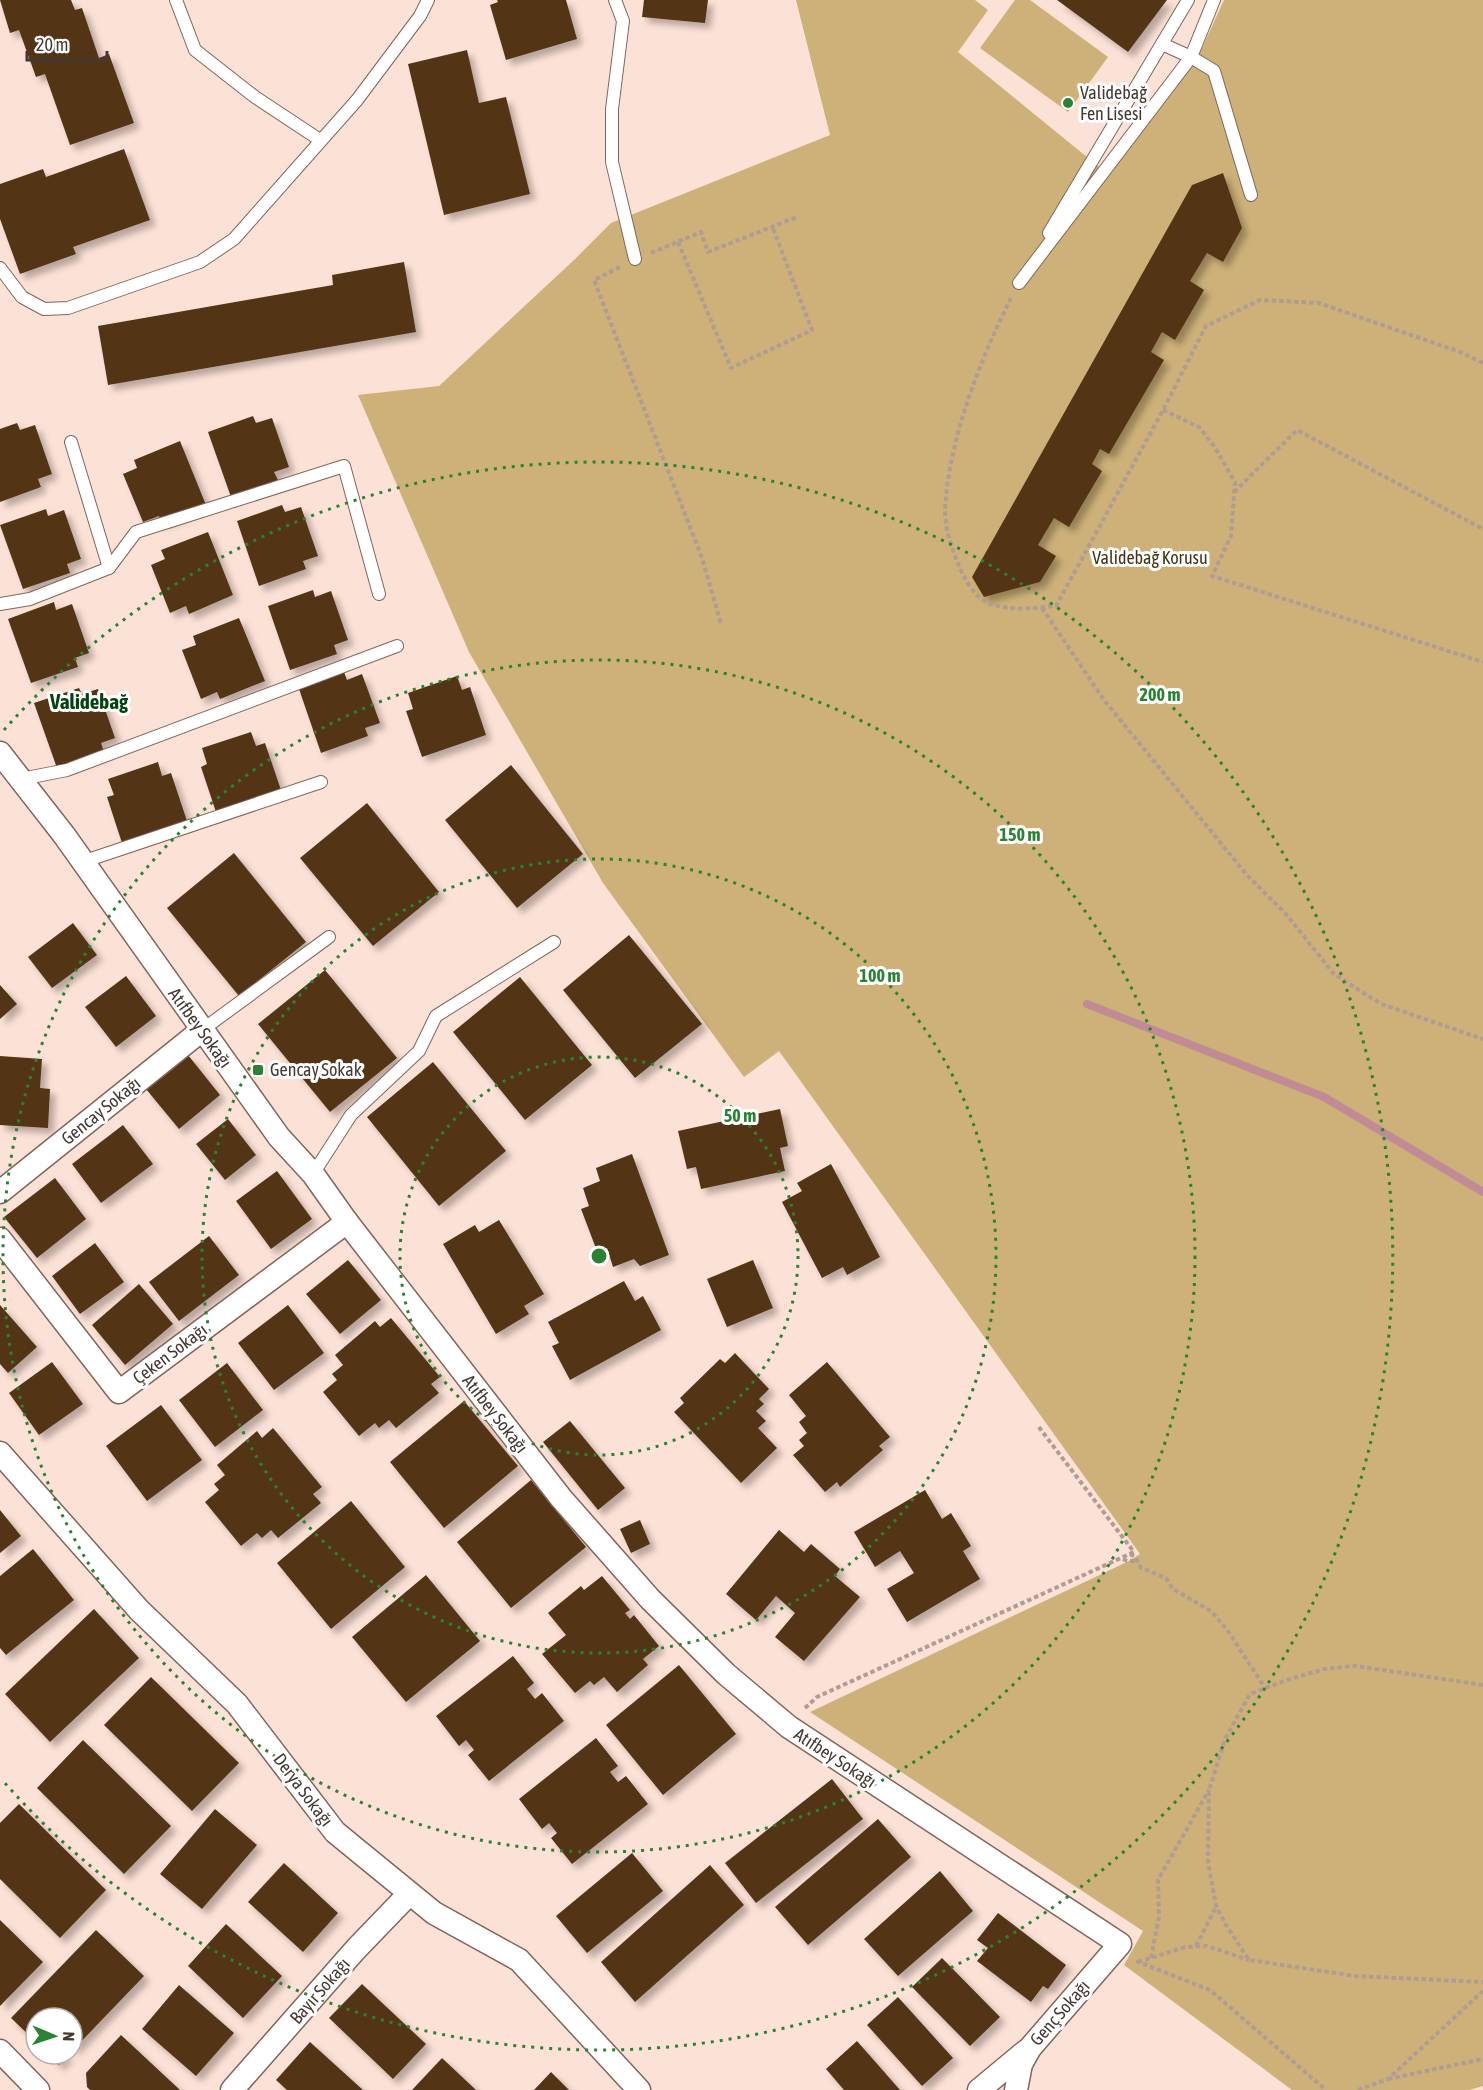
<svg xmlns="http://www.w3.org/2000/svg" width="1483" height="2090" font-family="'Asap Condensed',sans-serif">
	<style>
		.green { fill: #cdb178 }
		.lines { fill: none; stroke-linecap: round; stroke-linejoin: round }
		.stream { stroke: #c08b94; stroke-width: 8 }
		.building { fill: #533515; filter: url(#shadow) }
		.lane-casing { stroke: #826559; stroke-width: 14 }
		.street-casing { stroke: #826559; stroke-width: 25 }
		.path { stroke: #b19c93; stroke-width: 4; stroke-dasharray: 4.5 3; stroke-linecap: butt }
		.lane { stroke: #fff; stroke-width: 12 }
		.street { stroke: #fff; stroke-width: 22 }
		.ring { fill: none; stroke: #298333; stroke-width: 3; stroke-dasharray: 3 6 }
		.poi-dot { fill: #298333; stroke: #fff; stroke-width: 2 }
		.labels { text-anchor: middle; stroke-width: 6; stroke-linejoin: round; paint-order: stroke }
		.poi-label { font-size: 18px; fill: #453832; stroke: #fff; text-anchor: start }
		.park-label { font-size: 18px; fill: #433412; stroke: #fff }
		.street-label { font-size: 18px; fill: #453832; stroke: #fff }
		.quarter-label { font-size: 21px; font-weight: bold; fill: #04420f; stroke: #fff }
		.centre { fill: #298333; stroke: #fff; stroke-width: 3 }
		.ring-label { font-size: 18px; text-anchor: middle; font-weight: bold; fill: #298333; stroke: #fff; stroke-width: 6; stroke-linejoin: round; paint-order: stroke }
	</style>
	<defs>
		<filter id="shadow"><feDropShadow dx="5.5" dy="5.5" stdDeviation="3" flood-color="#0004"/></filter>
	</defs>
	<rect width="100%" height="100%" fill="#fce1d6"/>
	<g class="green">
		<polygon points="796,0 975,0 988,10 958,52 1109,175 1198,57 1224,0 1483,0 1483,2086 1469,2090 1292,2090 1124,1965 1143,1931 810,1712 1127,1562 1140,1554 779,1051 744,1077 603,883 469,652 358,395 439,386 574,260 611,223 830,135"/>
		<polygon points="1015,0 1030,0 1108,57 1068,112 980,48"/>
	</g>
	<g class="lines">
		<polyline class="stream" points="1087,1004 1324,1097 1483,1192"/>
	</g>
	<g class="building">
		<polygon points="0,0 71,0 75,10 82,8 99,58 109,54 134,123 70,145 45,74 36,77 19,30 10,33"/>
		<polygon points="497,0 566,0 577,39 506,60 490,5 498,2"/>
		<polygon points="644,0 708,0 705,23 642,17"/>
		<polygon points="1057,0 1167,0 1128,52"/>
		<polygon points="467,50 479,103 506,97 530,194 444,215 408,64"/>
		<polygon points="124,149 150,220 73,247 76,254 20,274 0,219 0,184 43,169 46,177"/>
		<polygon points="1223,173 1242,228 1223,262 1207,253 1190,281 1204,290 1175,340 1162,332 1151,352 1164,360 1109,454 1100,449 1092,464 1102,471 1069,527 1054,518 1038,545 1056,556 1040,582 984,597 972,577 1192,185"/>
		<polygon points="404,262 416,332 108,385 98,326 333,285 332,275"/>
		<polygon points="253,416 256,423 272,418 289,467 274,472 278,480 231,497 208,432"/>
		<polygon points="17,423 20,430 35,425 52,474 38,479 41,487 0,502 0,429"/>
		<polygon points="180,441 206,505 161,523 159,516 143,522 123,474 137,468 134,460"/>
		<polygon points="282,505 285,512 301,507 318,556 303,561 306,569 259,586 237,521"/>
		<polygon points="46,509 48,516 64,510 81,559 67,564 70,573 23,589 0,525"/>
		<polygon points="208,532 233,595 189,614 186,606 170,613 151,565 165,559 161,550"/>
		<polygon points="313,590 315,597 331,591 348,640 334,645 337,654 290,670 268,606"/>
		<polygon points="54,602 56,610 72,604 89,653 75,658 78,667 31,683 8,619"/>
		<polygon points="239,618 265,681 220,699 217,692 201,699 182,650 196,645 193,636"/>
		<polygon points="344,672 347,680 362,674 380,723 365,728 368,736 321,753 299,689"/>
		<polygon points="457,676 462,690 470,687 486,735 422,757 406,711 413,709 408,693"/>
		<polygon points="79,688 82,694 98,689 115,738 101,743 104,752 57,768 34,703"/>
		<polygon points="251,732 256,746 265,743 281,790 216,812 201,767 207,764 202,748"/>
		<polygon points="158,762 162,776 171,773 187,821 122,843 107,797 114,795 108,779"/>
		<polygon points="511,765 583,854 517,908 445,820"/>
		<polygon points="367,803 439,892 373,946 300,858"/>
		<polygon points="234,853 306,942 239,996 167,908"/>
		<polygon points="73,923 97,955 52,988 28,957"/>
		<polygon points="629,935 702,1024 635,1078 563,990"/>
		<polygon points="325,970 397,1058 330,1112 258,1024"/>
		<polygon points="126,976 156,1016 116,1047 85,1007"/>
		<polygon points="520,977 592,1065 525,1120 453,1032"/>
		<polygon points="0,985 17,1004 0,1019"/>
		<polygon points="188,1055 220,1095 179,1129 146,1089"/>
		<polygon points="0,1056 42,1059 40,1088 50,1089 48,1128 0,1125"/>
		<polygon points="433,1062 506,1151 439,1206 367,1117"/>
		<polygon points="780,1109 788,1146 780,1148 785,1171 701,1189 696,1167 687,1169 678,1131"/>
		<polygon points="228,1119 256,1155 225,1180 196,1144"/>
		<polygon points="123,1125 153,1164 101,1203 72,1164"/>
		<polygon points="632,1154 669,1255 640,1266 634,1259 613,1267 607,1248 597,1251 581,1209 589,1206 583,1188 600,1181 596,1168"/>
		<polygon points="831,1164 880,1257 847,1275 843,1267 822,1278 782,1202 802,1191 797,1183"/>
		<polygon points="277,1171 312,1219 271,1249 236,1201"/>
		<polygon points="55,1178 86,1219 37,1258 4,1217"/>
		<polygon points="499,1220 544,1294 524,1306 529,1314 496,1334 443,1244 475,1225 479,1232"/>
		<polygon points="209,1236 239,1275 179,1321 149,1282"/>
		<polygon points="95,1243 124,1282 80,1314 52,1276"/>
		<polygon points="348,1260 381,1300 340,1334 306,1294"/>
		<polygon points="753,1260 773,1308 727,1327 707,1279"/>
		<polygon points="624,1281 635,1301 643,1296 661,1330 570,1380 552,1346 559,1343 548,1322"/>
		<polygon points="139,1284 173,1324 125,1365 92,1325"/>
		<polygon points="0,1305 37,1347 8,1373 0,1364"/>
		<polygon points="288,1305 324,1353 274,1390 238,1343"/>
		<polygon points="391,1318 440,1377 431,1384 439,1393 396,1428 389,1420 379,1428 375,1423 359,1436 323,1392 337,1380 332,1374 343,1365 335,1355 375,1321 380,1327"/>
		<polygon points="735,1353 769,1389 759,1399 764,1404 756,1411 766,1421 758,1428 777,1448 741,1483 674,1412 684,1403 680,1398 720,1359 725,1363"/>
		<polygon points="52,1362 83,1404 39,1435 9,1393"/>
		<polygon points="827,1362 890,1437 879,1446 883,1450 840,1487 837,1482 825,1492 793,1455 804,1446 799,1440 807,1433 799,1422 806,1416 789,1395"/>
		<polygon points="227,1363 263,1410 215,1447 179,1400"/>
		<polygon points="464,1401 518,1466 444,1528 390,1462"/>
		<polygon points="161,1405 202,1460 147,1501 106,1446"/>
		<polygon points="570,1421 625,1488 598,1510 543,1442"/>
		<polygon points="273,1428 322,1487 313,1494 321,1503 278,1538 271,1530 262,1538 257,1533 241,1546 205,1502 219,1490 214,1484 225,1475 217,1465 257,1431 262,1438"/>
		<polygon points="531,1480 586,1547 511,1608 457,1542"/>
		<polygon points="925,1490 942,1519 951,1513 971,1546 963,1551 980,1579 907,1622 887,1589 914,1573 900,1551 875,1567 854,1532"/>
		<polygon points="351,1501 405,1567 331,1629 277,1563"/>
		<polygon points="0,1510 21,1536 0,1553"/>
		<polygon points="640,1520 650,1544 631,1553 620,1529"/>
		<polygon points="779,1530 804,1552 811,1544 840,1569 835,1576 860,1597 804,1661 775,1637 795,1613 776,1596 756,1620 726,1594"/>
		<polygon points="33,1549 74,1600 6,1655 0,1648 0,1576"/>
		<polygon points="426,1575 480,1641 406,1702 352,1637"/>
		<polygon points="602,1576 630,1610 625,1613 630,1619 634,1615 659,1646 643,1659 648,1665 617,1692 604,1677 594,1685 590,1681 575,1693 542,1654 566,1635 548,1613 581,1586 584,1590"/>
		<polygon points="94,1609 139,1658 50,1742 5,1694"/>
		<polygon points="513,1656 534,1683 527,1689 535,1699 542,1693 564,1721 489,1781 468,1755 474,1750 466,1740 459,1746 436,1716"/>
		<polygon points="679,1665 736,1734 663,1795 606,1725"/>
		<polygon points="151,1677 239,1763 192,1811 104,1725"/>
		<polygon points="596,1738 618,1766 610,1772 618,1782 626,1776 648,1804 572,1864 551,1838 557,1833 549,1823 542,1829 519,1799"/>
		<polygon points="83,1740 171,1826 124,1874 37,1788"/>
		<polygon points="832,1779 863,1819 756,1903 725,1863"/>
		<polygon points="19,1804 106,1890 60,1938 0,1879 0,1823"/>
		<polygon points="215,1809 257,1845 202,1909 160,1874"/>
		<polygon points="878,1819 911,1857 808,1945 775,1907"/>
		<polygon points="632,1853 663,1891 587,1953 556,1916"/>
		<polygon points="284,1863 338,1913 303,1952 248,1902"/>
		<polygon points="710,1865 744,1905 635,2002 601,1962"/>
		<polygon points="940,1871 973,1911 898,1976 864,1939"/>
		<polygon points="998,1913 1066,1965 1048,1989 1043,1986 1031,2002 977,1961 988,1948 977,1940"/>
		<polygon points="0,1920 43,1962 0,2006"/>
		<polygon points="226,1924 282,1976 243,2018 188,1966"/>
		<polygon points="96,1930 144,1976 72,2051 72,2018 36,2018 36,2042 11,2018"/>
		<polygon points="942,1958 1000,2017 970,2046 912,1987"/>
		<polygon points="362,1984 426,2044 393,2079 329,2018"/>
		<polygon points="179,1985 234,2033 196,2076 142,2029"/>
		<polygon points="898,1997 953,2058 922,2086 867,2025"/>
		<polygon points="121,2035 180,2090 90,2090 87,2087 86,2073"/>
		<polygon points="857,2041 900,2090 844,2090 826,2069"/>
		<polygon points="310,2042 363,2090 287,2090 276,2080"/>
		<polygon points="48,2054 69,2054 59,2065"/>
		<polygon points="442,2058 476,2090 412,2090"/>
		<polygon points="551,2072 569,2090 534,2090"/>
	</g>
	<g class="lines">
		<defs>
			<g id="lane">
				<polyline points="176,0 195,50 255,97 320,140"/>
				<polyline points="615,0 623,21 612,109 612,162 635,259"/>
				<polyline points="1162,44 1191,57 1214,71 1251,195"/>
				<polyline points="1049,233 1188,0"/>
				<polyline points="0,268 22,297 44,309 68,308 200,262 234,239 357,100 420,16 428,0"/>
				<polyline points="1019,283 1191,57 1214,0"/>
				<polyline points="71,442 109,568"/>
				<polyline points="0,604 30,599 109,568 136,532 344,466 379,594"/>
				<polyline points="21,779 67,770 397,646"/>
				<polyline points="82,862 321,782"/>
				<polyline points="202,1030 329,937"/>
				<polyline points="313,1174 351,1115 419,1051 436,1016 554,942"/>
			</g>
			<g id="street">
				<polyline points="0,753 64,835 279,1137 313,1174 347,1222 561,1498 650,1599 726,1674 789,1727 1120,1944 1030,2048 1021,2064 1016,2090"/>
				<polyline points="0,1192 202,1030"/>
				<polyline points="0,1239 119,1392 347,1222"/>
				<polyline points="0,1453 139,1610 237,1704 335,1832 434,1913 519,1960 639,2090"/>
				<polyline points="0,2051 38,2090"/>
				<polyline points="232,2090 356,1949 409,1894"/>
				<polyline points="979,2090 1026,2051"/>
			</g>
		</defs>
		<use href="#lane" class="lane-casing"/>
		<use href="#street" class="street-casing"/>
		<g class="path">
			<polyline points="678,242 731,368 812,330 772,226"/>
			<polyline points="651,253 701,232 708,252 797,217"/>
			<polyline points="620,267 594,280 702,558 721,624"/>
			<path d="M1011 298C980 360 948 441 945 511 945 529 952 551 960 568 964 578 972 591 980 598 1001 613 1033 608 1056 606L1163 410 1206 326 1260 300 1319 303 1460 352 1483 363"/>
			<polyline points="1163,410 1199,427 1214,446 1235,482 1231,536 1212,576 1483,662"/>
			<polyline points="1234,492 1297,430 1483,529"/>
			<polyline points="1042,608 1104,700 1246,874 1285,913 1334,974 1381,1004 1483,1039"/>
			<polyline points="1130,1554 1135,1557 1141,1568 1166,1578 1173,1589 1211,1611 1228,1631 1265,1688"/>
			<polyline points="1123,1559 1127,1561 1137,1561"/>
			<polyline points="1483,1685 1356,1666 1324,1669 1287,1680 1250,1694 1225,1739 1209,1790 1208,1862 1216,1906 1226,1925 1249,1960 1355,1976 1483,1982"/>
			<polyline points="805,1708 817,1697 1134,1552 1038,1426"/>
			<polyline points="1196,1946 1216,1907"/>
			<polyline points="1151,1958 1159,1917 1158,1880 1209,1790"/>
			<polyline points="1136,1961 1210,1990 1326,2090"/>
			<polyline points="1138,1962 1185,1947 1207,1946 1249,1960"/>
			<polyline points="1388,2079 1483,2059"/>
			<polyline points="1358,2090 1388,2079 1483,1991"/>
		</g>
		<use href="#lane" class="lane"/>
		<use href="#street" class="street"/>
	</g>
	<g class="ring">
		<circle cx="599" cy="1256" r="199"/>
		<circle cx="599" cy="1256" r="397"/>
		<circle cx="599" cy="1256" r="596"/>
		<path d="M4 730A794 794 0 1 1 4 1782"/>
	</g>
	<g class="poi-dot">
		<circle cx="1068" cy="103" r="6"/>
		<rect x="252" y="1064" width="12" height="12" rx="3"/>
	</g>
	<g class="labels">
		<g class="poi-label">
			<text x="1080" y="99">Validebağ<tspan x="1080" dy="21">Fen Lisesi</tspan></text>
			<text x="270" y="1076">Gencay Sokak</text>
		</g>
		<g class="park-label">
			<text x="1150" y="564">Validebağ Korusu</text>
		</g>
		<g class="street-label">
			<text transform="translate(200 1028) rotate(54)" y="6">Atıfbey Sokağı</text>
			<text transform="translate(101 1111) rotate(-39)" y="6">Gencay Sokağı</text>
			<text transform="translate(170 1354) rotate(-37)" y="6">Çeken Sokağı</text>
			<text transform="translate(495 1414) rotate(52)" y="6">Atıfbey Sokağı</text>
			<text transform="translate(835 1758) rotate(33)" y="6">Atıfbey Sokağı</text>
			<text transform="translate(303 1790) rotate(53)" y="6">Derya Sokağı</text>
			<text transform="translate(320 1991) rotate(-49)" y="6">Bayır Sokağı</text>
			<text transform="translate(1060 2013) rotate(-49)" y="6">Genç Sokağı</text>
		</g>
		<g class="quarter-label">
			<text x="89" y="709">Validebağ</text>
		</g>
	</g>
	<circle cx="599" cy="1256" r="9" class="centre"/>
	<g class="ring-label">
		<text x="1160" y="701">200 m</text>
		<text x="1020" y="841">150 m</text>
		<text x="880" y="982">100 m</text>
		<text x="740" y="1122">50 m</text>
	</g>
	<g transform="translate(54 2036) rotate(92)"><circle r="28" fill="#ffffff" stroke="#b5afad" stroke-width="1.5"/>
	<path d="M0-4.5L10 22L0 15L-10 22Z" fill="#298333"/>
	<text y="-9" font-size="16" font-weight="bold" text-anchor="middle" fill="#453832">N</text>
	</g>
	<path d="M27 51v9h80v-9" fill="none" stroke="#453832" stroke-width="3"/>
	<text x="36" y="51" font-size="18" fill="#453832" stroke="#ffffff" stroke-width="4.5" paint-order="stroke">20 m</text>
</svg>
